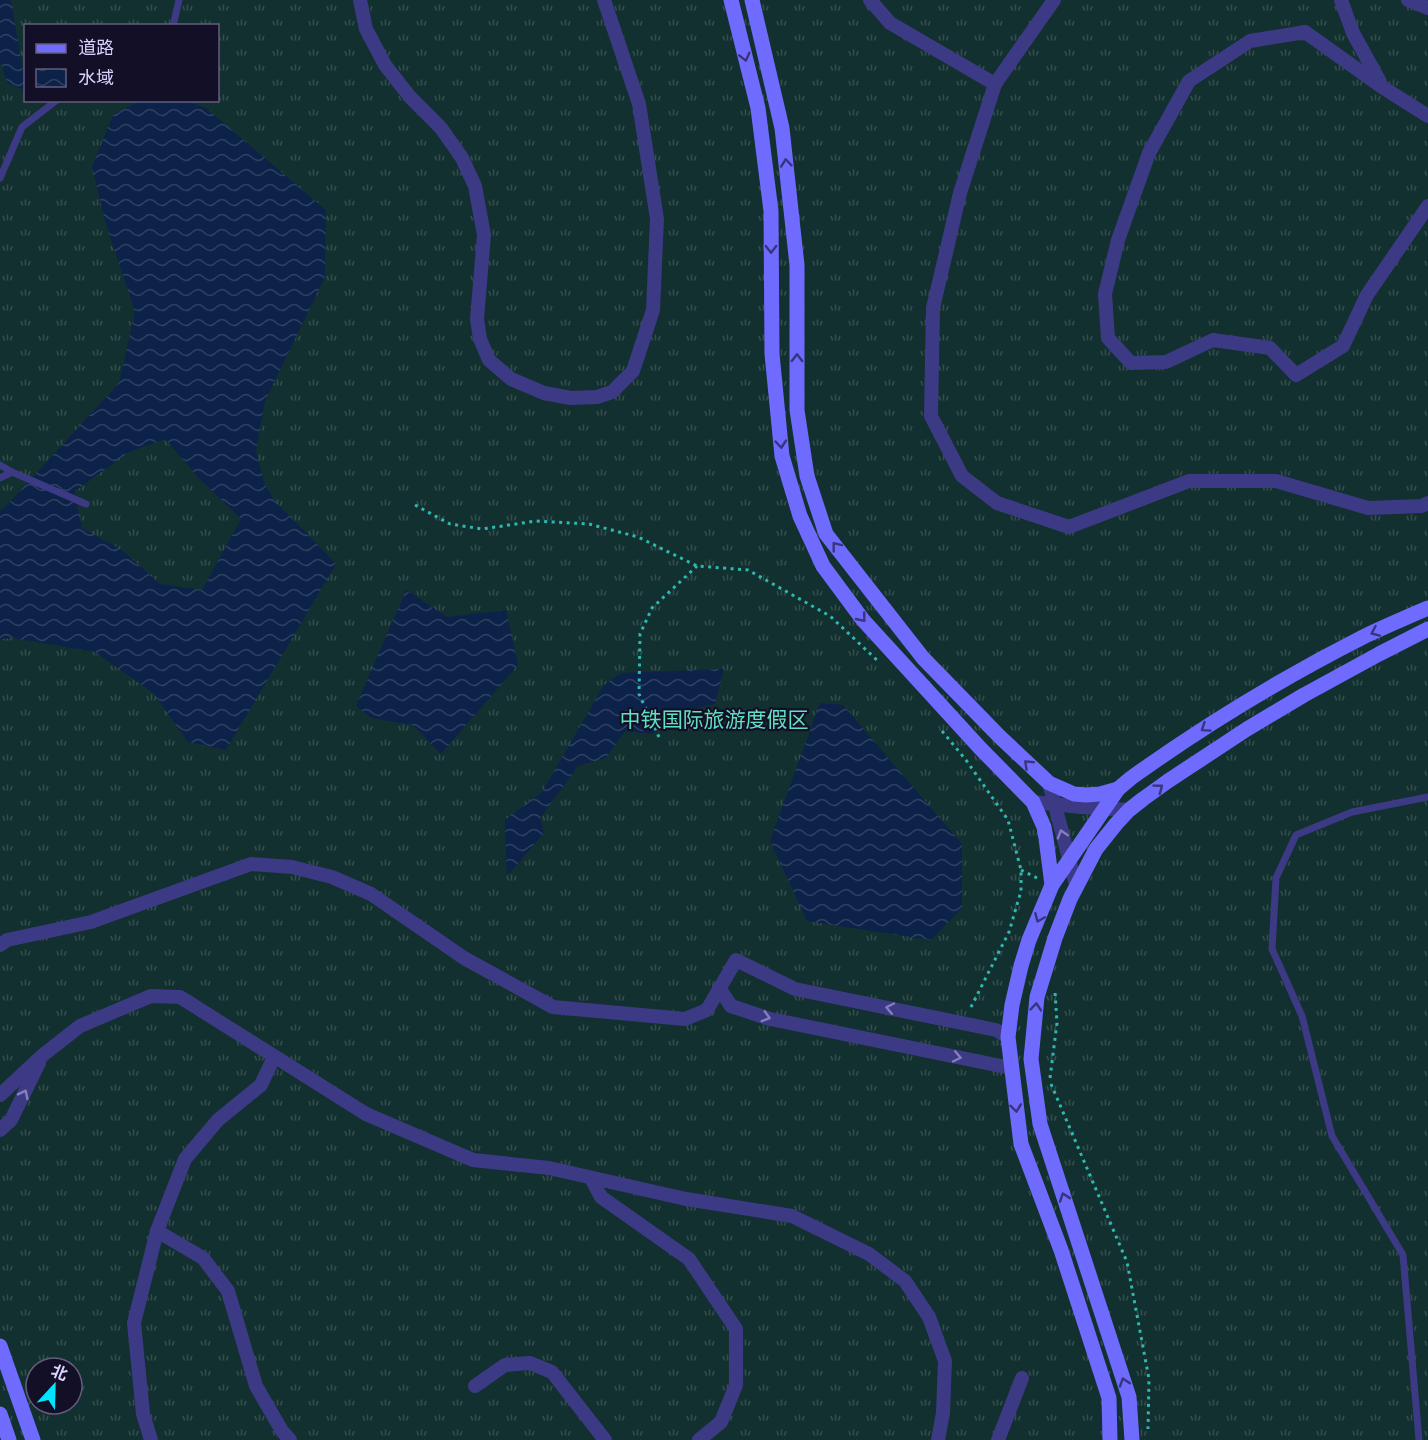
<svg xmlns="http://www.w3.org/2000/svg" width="1428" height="1440" font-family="Arial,'Noto Sans SC',sans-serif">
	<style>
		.grass { fill: url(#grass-tufts); fill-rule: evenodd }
		.water { fill: url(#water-waves); fill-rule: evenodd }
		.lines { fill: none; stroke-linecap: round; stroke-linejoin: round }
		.path { stroke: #2fb8b0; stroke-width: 3; stroke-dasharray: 3 4.5; stroke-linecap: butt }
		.lane { stroke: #3d3a85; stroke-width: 7 }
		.street { stroke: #3d3a85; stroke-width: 14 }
		.secondary { stroke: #6f6bff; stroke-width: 15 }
		.oneway { stroke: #38347d }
		.oneway2 { stroke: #837fbc }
		.labels { text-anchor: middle; stroke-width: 4.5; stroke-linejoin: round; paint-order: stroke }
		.park-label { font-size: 21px; fill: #5fe0c0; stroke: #130f26 }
	</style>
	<defs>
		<pattern id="grass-tufts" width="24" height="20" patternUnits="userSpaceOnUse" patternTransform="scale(1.5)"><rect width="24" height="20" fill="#12302f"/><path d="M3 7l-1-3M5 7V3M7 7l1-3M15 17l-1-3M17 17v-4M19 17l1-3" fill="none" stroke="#344d4e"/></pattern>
		<pattern id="water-waves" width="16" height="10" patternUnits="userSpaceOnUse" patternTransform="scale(1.5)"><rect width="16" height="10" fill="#0c2248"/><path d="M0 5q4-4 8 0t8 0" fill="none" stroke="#2f4163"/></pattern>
	</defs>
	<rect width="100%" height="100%" fill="#130f26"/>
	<path class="grass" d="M0 0H1428V1440H0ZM26 26H218V100H26ZM36 1368H72V1404H36Z"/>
	<g class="water">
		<polygon points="0,0 11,0 25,83 25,90 8,84 0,62"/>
		<path d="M139 101H185L206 108 326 210 325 277 265 401 256 450 264 483 274 500 336 564 226 750 188 742 153 693 95 652 13 638 0 639V511L8 504 119 383 135 312 105 221 92 167 113 115ZM165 439 198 477 241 519 202 590 160 584 122 550 82 528 74 492 129 452Z"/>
		<polygon points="406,590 447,617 506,610 518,665 441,754 413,725 371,718 356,706"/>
		<polygon points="724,669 715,704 670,714 652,734 625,731 606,758 578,766 540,818 544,833 507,876 505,820 542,792 604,685 621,673"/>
		<polygon points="820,703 843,705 962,844 962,908 931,940 807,921 770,841"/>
	</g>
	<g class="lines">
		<g class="path">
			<polyline points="415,505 450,524 482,529 536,521 589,524 638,537 697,566 748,570 830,616 879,662"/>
			<polyline points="942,731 966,760 1008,820 1021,870 1021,891 1009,932 969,1011"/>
			<polyline points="659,737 639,694 640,634 652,608 697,566"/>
			<polyline points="1021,870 1037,878"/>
			<polyline points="1050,1078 1057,1023 1055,992"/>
			<polyline points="1051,1084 1127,1262 1149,1379 1148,1429"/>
		</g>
		<g class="lane">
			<polyline points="173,26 179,0"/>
			<polyline points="0,178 22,127 57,100"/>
			<polyline points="0,465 12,472 0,478"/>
			<polyline points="12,472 86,504"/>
			<polyline points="1419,1440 1403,1255 1332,1136 1302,1016 1272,949 1276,878 1296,835 1352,812 1428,797"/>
		</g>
		<g class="street">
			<polyline points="360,0 366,29 385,65 410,97 441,128 462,158 475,186 484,235 477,319 480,339 489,360 511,379 544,393 571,398 597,397 612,392 633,371 653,310 657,219 639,104 604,0"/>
			<polyline points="870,0 890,23 995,84"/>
			<polyline points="1054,0 995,84 960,193 933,308 931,416 962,476 997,503 1069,527 1189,481 1276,481 1368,508 1422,506 1428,503"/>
			<polyline points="1341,0 1353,33 1380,82"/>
			<polyline points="1408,0 1428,8"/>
			<polyline points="1428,116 1382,87 1305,32 1250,41 1189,81 1149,153 1118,240 1105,294 1108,338 1131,363 1166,362 1213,340 1270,348 1296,375 1343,346 1367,295 1428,206"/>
			<polyline points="1049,783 1076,885"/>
			<polyline points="1033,802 1081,807 1129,810"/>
			<polyline points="0,945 7,940 91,922 251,864 292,867 332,877 371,894 464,958 553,1007 685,1019 707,1010 736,960 795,989 996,1030 1008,1037"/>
			<polyline points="719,988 731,1006 770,1019 1011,1068"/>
			<polyline points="0,1095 43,1055 80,1026 151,996 180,997 366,1114 473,1160 549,1168 686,1199 792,1216 869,1254 905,1281 929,1317 945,1361 943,1413 938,1440"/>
			<polyline points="0,1130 11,1120 39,1063"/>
			<polyline points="591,1178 601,1197 689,1259 736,1329 736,1385 721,1422 699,1440"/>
			<polyline points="157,1231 203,1258 228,1291 256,1386 282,1431 290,1440"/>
			<polyline points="475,1386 505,1365 530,1363 552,1372 605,1440"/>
			<polyline points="151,1440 143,1414 134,1323 157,1231 185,1159 218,1120 261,1085 274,1057"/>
			<polyline points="998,1440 1022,1378"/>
		</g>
		<g class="secondary">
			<polyline points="731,0 758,108 771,211 772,354 782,456 800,516 823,566 863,620 980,748 1033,802 1044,827 1046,838 1052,885"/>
			<polyline points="752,0 782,128 797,265 797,410 807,476 826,534 923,658 1000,737 1049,783 1074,794 1086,795 1100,794 1118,789"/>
			<polyline points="0,1346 33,1440"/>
			<polyline points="0,1414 9,1440"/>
			<path d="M1110 1440 1109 1398 1061 1250 1021 1144 1008 1037 1012 1005 1021 966 1029 940 1052 885 1118 789 1131 778C1205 725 1284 677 1365 636 1386 626 1407 617 1428 608"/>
			<polyline points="1132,1440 1129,1397 1040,1124 1031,1059 1037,997 1055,938 1070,899 1096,849 1116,824 1129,810 1143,799 1168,781 1247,729 1304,695 1379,654 1428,629"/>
		</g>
	</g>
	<defs><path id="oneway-chevron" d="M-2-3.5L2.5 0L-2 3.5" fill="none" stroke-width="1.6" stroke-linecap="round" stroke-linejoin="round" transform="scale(1.5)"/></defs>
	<g class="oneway">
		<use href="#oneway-chevron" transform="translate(745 57) rotate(76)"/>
		<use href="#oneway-chevron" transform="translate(786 163) rotate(-96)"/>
		<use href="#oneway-chevron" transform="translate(771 249) rotate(90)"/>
		<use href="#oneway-chevron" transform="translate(797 358) rotate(-90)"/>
		<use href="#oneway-chevron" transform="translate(781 444) rotate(85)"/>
		<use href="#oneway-chevron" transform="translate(836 546) rotate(-128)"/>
		<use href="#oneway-chevron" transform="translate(862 618) rotate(51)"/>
		<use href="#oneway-chevron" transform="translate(1375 632) rotate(156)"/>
		<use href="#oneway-chevron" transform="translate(1205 728) rotate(146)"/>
		<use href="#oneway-chevron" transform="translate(1028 764) rotate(-136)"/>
		<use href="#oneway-chevron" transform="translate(1159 788) rotate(-37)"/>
		<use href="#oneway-chevron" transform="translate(1039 918) rotate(113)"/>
		<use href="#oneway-chevron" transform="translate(1036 1007) rotate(-85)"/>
		<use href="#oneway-chevron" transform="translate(1016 1108) rotate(83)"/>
		<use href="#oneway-chevron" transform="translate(1064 1197) rotate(-109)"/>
		<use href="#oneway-chevron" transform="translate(1124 1382) rotate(-108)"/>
	</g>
	<g class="oneway2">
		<use href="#oneway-chevron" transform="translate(1062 834) rotate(-107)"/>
		<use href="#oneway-chevron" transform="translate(890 1008) rotate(-168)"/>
		<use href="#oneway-chevron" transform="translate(766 1017) rotate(16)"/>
		<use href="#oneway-chevron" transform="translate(957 1057) rotate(12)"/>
		<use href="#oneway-chevron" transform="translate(24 1094) rotate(-64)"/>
	</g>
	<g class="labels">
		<g class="park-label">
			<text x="714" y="727">中铁国际旅游度假区</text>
		</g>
	</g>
	<rect x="24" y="24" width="195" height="78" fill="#130f26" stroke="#625e7d" stroke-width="1.5"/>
	<rect x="36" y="44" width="30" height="9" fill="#6f6bff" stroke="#625e7d" stroke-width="1.5"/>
	<text x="78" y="54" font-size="18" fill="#d9d4ff">道路</text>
	<rect x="36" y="69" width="30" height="18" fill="url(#water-waves)" stroke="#625e7d" stroke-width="1.5"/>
	<text x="78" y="84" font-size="18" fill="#d9d4ff">水域</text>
	<g transform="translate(54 1386) rotate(22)"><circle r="28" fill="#130f26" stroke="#625e7d" stroke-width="1.5"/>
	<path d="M0-4.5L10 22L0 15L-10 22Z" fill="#00e5ff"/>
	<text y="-9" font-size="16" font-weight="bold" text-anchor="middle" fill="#d9d4ff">北</text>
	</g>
</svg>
